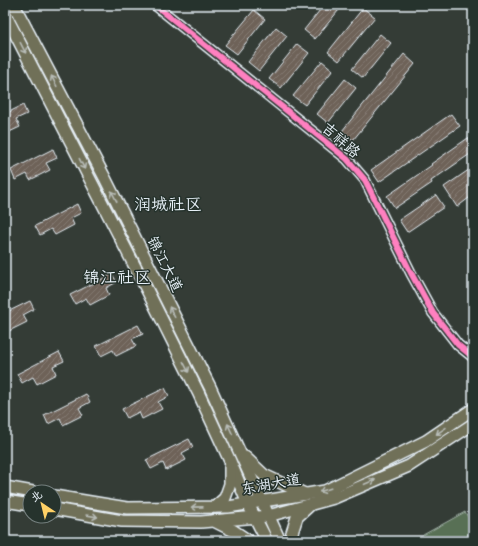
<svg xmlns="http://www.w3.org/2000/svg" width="478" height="546" font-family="Sriracha,'LXGW WenKai TC',sans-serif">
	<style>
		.green { fill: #587055; stroke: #a0b0a6 }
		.building { fill: url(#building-hatch); stroke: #e8f1f8 }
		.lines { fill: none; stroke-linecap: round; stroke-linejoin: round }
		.minor-casing { stroke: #e8f1f8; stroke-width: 12 }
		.major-casing { stroke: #e8f1f8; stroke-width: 14 }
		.minor { stroke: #26332d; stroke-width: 9 }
		.major { stroke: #706f59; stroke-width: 11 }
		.cycleway-casing { stroke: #26332d; stroke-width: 8 }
		.cycleway { stroke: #ff80c0; stroke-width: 6 }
		.oneway { stroke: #b8bdb8 }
		.labels { text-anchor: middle; stroke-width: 3; stroke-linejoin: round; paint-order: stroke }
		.street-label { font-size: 15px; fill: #e8f1f8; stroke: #26332d }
		.quarter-label { font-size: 17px; fill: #e8f1f8; stroke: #26332d }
	</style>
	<defs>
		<pattern id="building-hatch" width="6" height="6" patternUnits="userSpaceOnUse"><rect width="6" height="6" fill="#6e6259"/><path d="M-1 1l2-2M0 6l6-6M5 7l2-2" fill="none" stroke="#837972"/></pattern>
	</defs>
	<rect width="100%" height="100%" fill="#343c36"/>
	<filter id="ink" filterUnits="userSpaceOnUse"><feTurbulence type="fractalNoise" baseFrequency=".025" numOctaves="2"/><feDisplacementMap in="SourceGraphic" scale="8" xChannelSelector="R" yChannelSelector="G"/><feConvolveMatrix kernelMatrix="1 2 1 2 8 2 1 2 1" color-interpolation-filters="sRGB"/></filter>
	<g filter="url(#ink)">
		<polygon class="green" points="465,512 473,525 473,541 425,541 423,535"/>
		<g class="building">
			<polygon points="324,5 343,5 315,39 304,30"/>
			<polygon points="363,8 375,17 339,61 328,52"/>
			<polygon points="254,10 265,19 237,54 225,45"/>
			<polygon points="276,27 287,36 259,71 248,62"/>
			<polygon points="380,34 391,43 363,78 352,69"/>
			<polygon points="297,44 309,53 281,88 269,79"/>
			<polygon points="404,54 415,64 353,140 342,131"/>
			<polygon points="322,61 333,70 305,105 293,96"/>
			<polygon points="345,79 356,88 328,123 317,114"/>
			<polygon points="23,105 27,114 16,119 20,127 5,134 5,114"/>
			<polygon points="451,114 460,126 379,182 371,170"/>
			<polygon points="468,138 473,146 473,152 431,181 432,183 395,208 387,196 432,165 431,164"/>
			<polygon points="53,149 57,158 46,163 50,170 30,180 27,174 15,180 11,170"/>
			<polygon points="473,167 473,195 457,207 444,187"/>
			<polygon points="436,195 444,207 407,232 399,220"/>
			<polygon points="77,204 81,213 71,218 74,225 55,235 51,229 40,235 35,226"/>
			<polygon points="112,274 117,282 106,288 109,295 90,305 86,298 75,304 70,295"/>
			<polygon points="30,301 34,309 23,315 27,322 7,332 5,327 5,313"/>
			<polygon points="138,325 143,334 132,339 136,346 116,356 113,350 101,356 96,346"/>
			<polygon points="59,352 64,361 53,366 56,374 37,384 33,377 22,383 17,374"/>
			<polygon points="165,388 169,396 158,402 162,409 142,419 139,412 127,418 122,409"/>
			<polygon points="86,394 90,402 79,408 83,415 63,425 60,418 48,424 44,415"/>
			<polygon points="189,439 193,447 182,453 186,460 166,470 163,463 151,469 146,460"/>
		</g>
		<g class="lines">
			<defs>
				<polyline id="minor" points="155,5 347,159 365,180 411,273 433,313 458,345 473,357"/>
				<g id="major">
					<polyline points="14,5 105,178 210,387 280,541"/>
					<polyline points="5,14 147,290 198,392 230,461 248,504 267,541"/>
					<polyline points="245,457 264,475 305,494"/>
					<polyline points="5,487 33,492"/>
					<polyline points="54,496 127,508 228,507 325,491 426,441 473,409"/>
					<polyline points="5,501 30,505"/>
					<polyline points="215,507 225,498 230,484 230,467"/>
					<polyline points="54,509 122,521 201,522 268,516 334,498 409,466 473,424"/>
					<polyline points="214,521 234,531 249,541"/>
					<polyline points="290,541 290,539 297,517 309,506"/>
				</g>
			</defs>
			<use href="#minor" class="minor-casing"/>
			<use href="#major" class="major-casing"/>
			<use href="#minor" class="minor"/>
			<use href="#major" class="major"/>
			<defs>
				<polyline id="cycleway" points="155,5 347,159 365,180 411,273 433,313 458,345 473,357"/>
			</defs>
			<use href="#cycleway" class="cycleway-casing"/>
			<use href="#cycleway" class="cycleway"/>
		</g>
		<defs><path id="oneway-shaft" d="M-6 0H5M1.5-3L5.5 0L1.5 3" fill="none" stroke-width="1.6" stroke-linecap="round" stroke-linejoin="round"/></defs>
		<g class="oneway">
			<use href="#oneway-shaft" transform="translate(23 48) rotate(63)"/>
			<use href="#oneway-shaft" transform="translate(54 81) rotate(-118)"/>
			<use href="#oneway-shaft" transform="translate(82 164) rotate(63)"/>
			<use href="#oneway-shaft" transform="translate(114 196) rotate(-117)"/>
			<use href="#oneway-shaft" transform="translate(172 312) rotate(-117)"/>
			<use href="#oneway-shaft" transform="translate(186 367) rotate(63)"/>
			<use href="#oneway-shaft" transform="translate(230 429) rotate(-115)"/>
			<use href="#oneway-shaft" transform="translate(441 431) rotate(145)"/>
			<use href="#oneway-shaft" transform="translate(370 482) rotate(-23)"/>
			<use href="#oneway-shaft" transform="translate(325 490) rotate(162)"/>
			<use href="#oneway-shaft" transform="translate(197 507) rotate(179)"/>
			<use href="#oneway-shaft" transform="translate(92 516) rotate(10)"/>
		</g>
	</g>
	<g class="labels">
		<g class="street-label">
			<text transform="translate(341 140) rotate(41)" y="5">吉祥路</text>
			<text transform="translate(165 264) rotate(63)" y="5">锦江大道</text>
			<text transform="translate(271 484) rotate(-10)" y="5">东湖大道</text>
		</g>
		<g class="quarter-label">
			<text x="168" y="210">润城社区</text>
			<text x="117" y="283">锦江社区</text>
		</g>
	</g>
	<rect width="478" height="546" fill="none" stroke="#26332d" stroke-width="20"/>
	<rect x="10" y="10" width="458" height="526" fill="none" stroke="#e8f1f8" stroke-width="1.5" filter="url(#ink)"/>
	<g transform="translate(42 504) rotate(325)"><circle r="19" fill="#26332d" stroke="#747f7e"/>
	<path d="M0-3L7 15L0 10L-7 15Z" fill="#ffd166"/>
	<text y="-6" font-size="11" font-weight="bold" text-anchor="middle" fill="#e8f1f8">北</text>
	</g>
</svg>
